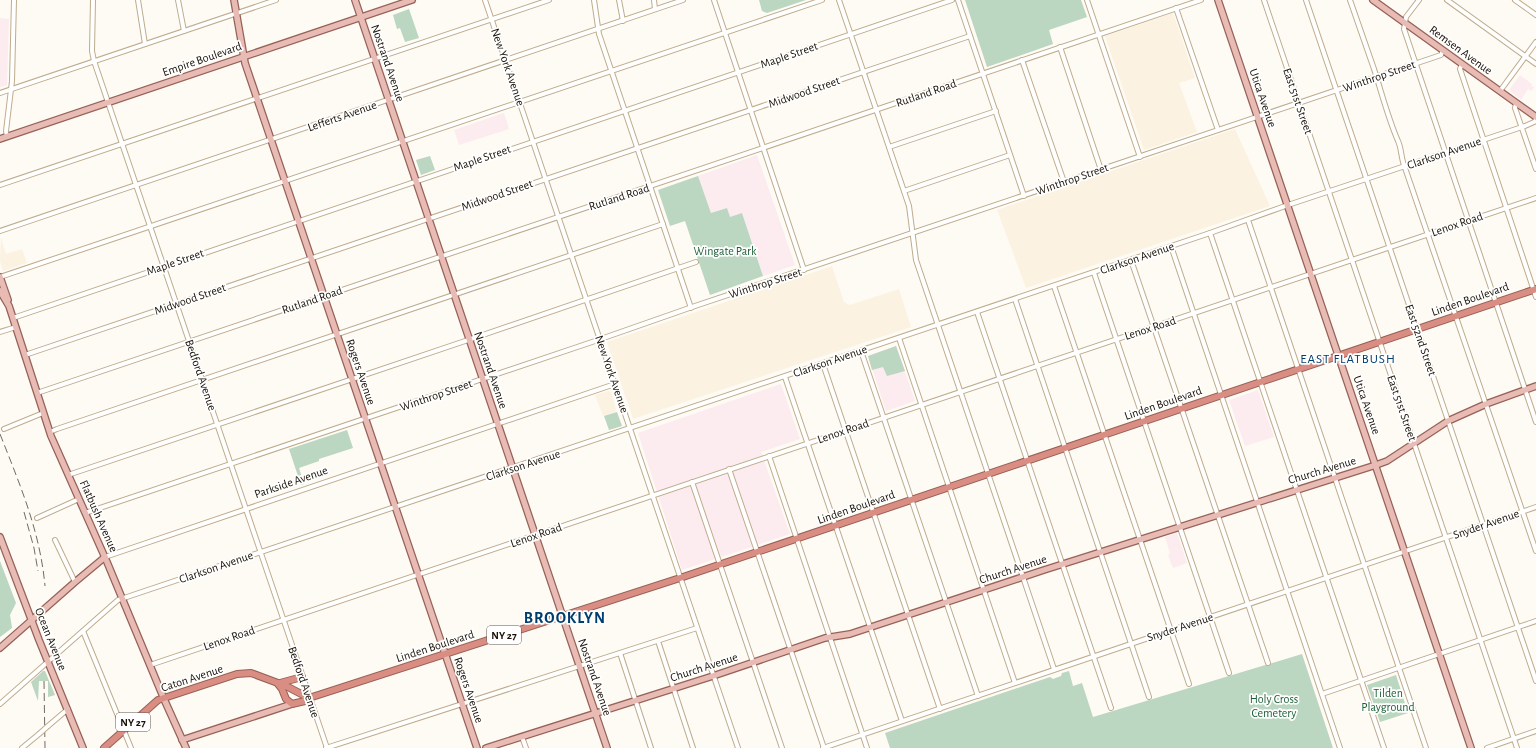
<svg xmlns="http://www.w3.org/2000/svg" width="1536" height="748" font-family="'Alegreya Sans',sans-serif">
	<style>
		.built { fill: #fbf2e2 }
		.education { fill: #fcecef }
		.green { fill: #bbd6c1 }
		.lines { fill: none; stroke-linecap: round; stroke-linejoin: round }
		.minor-casing { stroke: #bfac8d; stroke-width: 6 }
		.major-casing { stroke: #966257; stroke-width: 8 }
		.highway-casing { stroke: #966257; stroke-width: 8 }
		.minor { stroke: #fff; stroke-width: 4 }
		.major { stroke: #e9bbb5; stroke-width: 5.5 }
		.highway { stroke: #da8d83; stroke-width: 6 }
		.rail { stroke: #716b62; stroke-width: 1; stroke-dasharray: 8 4; stroke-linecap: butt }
		.minor-bridge-casing { stroke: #bfac8d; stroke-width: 6; stroke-linecap: butt }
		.minor-bridge { stroke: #fff; stroke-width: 4 }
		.labels { text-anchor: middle; stroke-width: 3.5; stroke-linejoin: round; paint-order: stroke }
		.shield { fill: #fff; stroke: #5d5851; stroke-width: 1 }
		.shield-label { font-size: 11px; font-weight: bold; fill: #181106 }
		.street-label { font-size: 12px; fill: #181106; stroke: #fff }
		.park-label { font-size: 12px; fill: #1c5f35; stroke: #fff }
		.neighbourhood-label { font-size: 13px; letter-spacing: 1px; fill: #003e6e; stroke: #fff }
		.district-label { font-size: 16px; font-weight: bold; letter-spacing: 1px; fill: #003e6e; stroke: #fff }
	</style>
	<rect width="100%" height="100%" fill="#fefaf4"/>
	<g class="built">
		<polygon points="1173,13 1195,78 1179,83 1197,132 1144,150 1105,36"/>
		<polygon points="1235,129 1270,206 1026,288 997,210"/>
		<polygon points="1,238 6,254 22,249 27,263 3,271 0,261"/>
		<polygon points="832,266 844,302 850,305 899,289 911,327 633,419 607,342"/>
		<polygon points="609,391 611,392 616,409 615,409 616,412 603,416 595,395"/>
	</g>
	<g class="education">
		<polygon points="0,18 9,19 7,85 0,87"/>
		<polygon points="1520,75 1532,84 1531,86 1534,87 1531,91 1528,89 1521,100 1509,90"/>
		<polygon points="504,113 509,129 459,145 454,130"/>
		<polygon points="757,155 795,265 763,276 742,213 729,218 727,208 711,213 698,176"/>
		<polygon points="896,346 915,401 886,411 868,356"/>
		<polygon points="781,384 800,439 761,452 790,534 682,570 638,433"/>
		<polygon points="1258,390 1274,437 1245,446 1229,400"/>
		<polygon points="1177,533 1187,563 1173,568 1168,555 1170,553 1165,537"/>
	</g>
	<g class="green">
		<polygon points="759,0 806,0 767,13 762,11"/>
		<polygon points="965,0 1081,0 1087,17 1049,30 1053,44 987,67"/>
		<polygon points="409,9 419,38 405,42 400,28 397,29 393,15"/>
		<polygon points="430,156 435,170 421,175 416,160"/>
		<polygon points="698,176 711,213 727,208 730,217 742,213 763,276 710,295 685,221 670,226 658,190"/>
		<polygon points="896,346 905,371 887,376 883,367 872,370 868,356"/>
		<polygon points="617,412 622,426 609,430 604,416"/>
		<polygon points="347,430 353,448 319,459 319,461 299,468 304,484 301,485 289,449"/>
		<polygon points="0,561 16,603 10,615 12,628 0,637"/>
		<polygon points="1302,654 1333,748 890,748 885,733 1050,677 1053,679 1061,676 1062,673 1069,671 1073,686 1082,683 1093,717"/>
		<polygon points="43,671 45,671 55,695 48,697 48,681 39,681 38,701 31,682"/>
		<polygon points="1396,675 1408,713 1380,722 1367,685"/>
	</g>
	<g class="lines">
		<defs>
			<g id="minor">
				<polyline points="93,0 92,51 94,61 327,748"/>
				<polyline points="138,0 145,44"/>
				<polyline points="178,0 184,31"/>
				<polyline points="485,0 738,748"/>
				<polyline points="594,0 599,34 691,308"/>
				<polyline points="619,0 623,21"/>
				<polyline points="654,0 655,9"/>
				<polyline points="714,0 804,270"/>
				<polyline points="839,0 909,206 916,260 1054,669"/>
				<polyline points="958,0 1024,196"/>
				<polyline points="1087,0 1140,157"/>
				<polyline points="1264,0 1517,748"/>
				<polyline points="1306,0 1536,681"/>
				<path d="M1350 0C1358 23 1366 46 1374 69 1382 94 1388 118 1398 141 1401 147 1401 155 1403 162L1536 551"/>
				<polyline points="1419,0 1406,17 1404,29 1536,422"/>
				<polyline points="1447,0 1536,64"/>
				<polyline points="1515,0 1536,15"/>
				<polyline points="1176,8 1218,130"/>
				<polyline points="1060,47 1101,170"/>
				<polyline points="1022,60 1064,182"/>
				<polyline points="1462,64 1460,69 1536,297"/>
				<polyline points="1500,91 1536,42"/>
				<polyline points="0,93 276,0"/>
				<polyline points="1516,103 1515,108 1536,169"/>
				<polyline points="7,137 6,131 12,81 14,0"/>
				<polyline points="889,147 996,111"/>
				<polyline points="0,185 549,0"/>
				<polyline points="904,191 1010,155"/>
				<polyline points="1248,220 1426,748"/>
				<polyline points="0,231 683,0"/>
				<polyline points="1210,233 1384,748"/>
				<polyline points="1171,246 1340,748"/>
				<polyline points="1131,260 1268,663"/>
				<polyline points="1094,273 1229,673"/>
				<polyline points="0,277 822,0"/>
				<polyline points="1054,286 1189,684"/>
				<polyline points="1015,299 1149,697"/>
				<polyline points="977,312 1111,708"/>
				<polyline points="13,318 952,0"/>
				<polyline points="0,332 16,327"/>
				<polyline points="899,338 1015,683"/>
				<polyline points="861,351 978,696"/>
				<polyline points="25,355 970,36"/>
				<polyline points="823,364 940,709"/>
				<polyline points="785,377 902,721"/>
				<polyline points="37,393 1201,0"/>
				<polyline points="4,429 43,413"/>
				<polyline points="50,432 57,429 663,224"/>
				<polyline points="769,456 867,748"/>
				<polyline points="729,469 824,748"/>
				<polyline points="68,475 474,338 696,262"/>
				<polyline points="692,482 782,748"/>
				<polyline points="85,513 595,341 695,306 1441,55 1443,50"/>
				<polyline points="37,518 79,499"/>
				<polyline points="55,540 75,582"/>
				<polyline points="105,557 615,384"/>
				<polyline points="83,631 131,748"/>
				<polyline points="658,641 693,748"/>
				<polyline points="620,653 651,748"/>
				<polyline points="150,665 1536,198"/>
				<polyline points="1322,694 1536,621"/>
				<polyline points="0,704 118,600 1210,233 1288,205 1525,126 1534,122 1536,120"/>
				<polyline points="48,726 68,709"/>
				<polyline points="522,737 526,748"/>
				<polyline points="22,748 39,734"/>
				<polyline points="326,748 697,628"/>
				<polyline points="823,748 1536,507"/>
				<polyline points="1487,748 1536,731"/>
			</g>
			<g id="major">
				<polyline points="234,0 245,63 477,748"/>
				<polyline points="355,0 607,748"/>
				<polyline points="1218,0 1471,748"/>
				<polyline points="1373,0 1536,117"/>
				<polyline points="0,139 412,0"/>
				<polyline points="0,277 8,300"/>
				<polyline points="0,291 9,306 51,436 107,562 164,699 186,748"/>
				<polyline points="0,537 39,640 83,748"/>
				<polyline points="0,648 75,582 105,557"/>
				<polyline points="182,740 292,704"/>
				<polyline points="486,748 713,676 825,638 850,634 1044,570 1376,465 1387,461 1448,421 1486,404 1536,386"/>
			</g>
			<g id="highway">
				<polyline points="280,683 302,677"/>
				<polyline points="278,684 282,689 286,699 292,704 305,701 309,698 680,578 1536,289"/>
				<polyline points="104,748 158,700 237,674 251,673 286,686 309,698"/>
			</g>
		</defs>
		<use href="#minor" class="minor-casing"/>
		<use href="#major" class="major-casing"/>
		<use href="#highway" class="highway-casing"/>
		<use href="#minor" class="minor"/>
		<use href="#major" class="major"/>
		<use href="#highway" class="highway"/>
		<g class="rail">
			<path d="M0 434C20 485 40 531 45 586"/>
			<polyline points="24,512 34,548 38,571"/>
			<polyline points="44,681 45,748"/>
		</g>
		<defs>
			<polyline id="minor-bridge" points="39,734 48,726"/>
		</defs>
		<use href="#minor-bridge" class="minor-bridge-casing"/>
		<use href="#minor-bridge" class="minor-bridge"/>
	</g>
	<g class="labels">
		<g class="shield">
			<rect x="487" y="626" width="34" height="18" rx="3"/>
			<rect x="116" y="713" width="34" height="18" rx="3"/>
		</g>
		<g class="shield-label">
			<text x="504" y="639">NY 27</text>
			<text x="133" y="726">NY 27</text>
		</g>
		<g class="street-label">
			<text transform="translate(1461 50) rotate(36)" y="4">Remsen Avenue</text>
			<text transform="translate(789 55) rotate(-19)" y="4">Maple Street</text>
			<text transform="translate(202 59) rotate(-19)" y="4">Empire Boulevard</text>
			<text transform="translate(388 63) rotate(71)" y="4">Nostrand Avenue</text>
			<text transform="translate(508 67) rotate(71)" y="4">New York Avenue</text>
			<text transform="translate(1379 76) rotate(-19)" y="4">Winthrop Street</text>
			<text transform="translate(804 92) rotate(-19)" y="4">Midwood Street</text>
			<text transform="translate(926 93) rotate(-19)" y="4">Rutland Road</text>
			<text transform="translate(1263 98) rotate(71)" y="4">Utica Avenue</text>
			<text transform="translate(1298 101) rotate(71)" y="4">East 51st Street</text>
			<text transform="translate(342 116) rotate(-19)" y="4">Lefferts Avenue</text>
			<text transform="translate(1444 153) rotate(-19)" y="4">Clarkson Avenue</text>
			<text transform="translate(482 158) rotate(-19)" y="4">Maple Street</text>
			<text transform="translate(1072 179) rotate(-19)" y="4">Winthrop Street</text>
			<text transform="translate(497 195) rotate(-19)" y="4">Midwood Street</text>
			<text transform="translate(619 197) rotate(-18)" y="4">Rutland Road</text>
			<text transform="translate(1457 224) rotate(-19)" y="4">Lenox Road</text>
			<text transform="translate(1137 258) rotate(-19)" y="4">Clarkson Avenue</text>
			<text transform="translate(175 262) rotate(-19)" y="4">Maple Street</text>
			<text transform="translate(765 283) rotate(-18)" y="4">Winthrop Street</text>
			<text transform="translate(190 299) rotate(-19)" y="4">Midwood Street</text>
			<text transform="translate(1470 299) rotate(-19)" y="4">Linden Boulevard</text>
			<text transform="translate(312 300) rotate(-19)" y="4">Rutland Road</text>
			<text transform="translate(1150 328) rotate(-18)" y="4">Lenox Road</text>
			<text transform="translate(1421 340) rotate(71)" y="4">East 52nd Street</text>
			<text transform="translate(830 361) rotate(-19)" y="4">Clarkson Avenue</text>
			<text transform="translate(491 370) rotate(71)" y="4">Nostrand Avenue</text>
			<text transform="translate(361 372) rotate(71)" y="4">Rogers Avenue</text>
			<text transform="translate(612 374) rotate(71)" y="4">New York Avenue</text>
			<text transform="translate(201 375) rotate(71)" y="4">Bedford Avenue</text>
			<text transform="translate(436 395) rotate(-19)" y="4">Winthrop Street</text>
			<text transform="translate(1163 403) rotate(-19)" y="4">Linden Boulevard</text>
			<text transform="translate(1367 405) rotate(71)" y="4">Utica Avenue</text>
			<text transform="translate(1402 408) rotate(71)" y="4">East 51st Street</text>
			<text transform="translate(843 431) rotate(-19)" y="4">Lenox Road</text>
			<text transform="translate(523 465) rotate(-18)" y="4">Clarkson Avenue</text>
			<text transform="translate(1322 470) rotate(-17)" y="4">Church Avenue</text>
			<text transform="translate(291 482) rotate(-19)" y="4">Parkside Avenue</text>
			<text transform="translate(856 507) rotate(-19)" y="4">Linden Boulevard</text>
			<text transform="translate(99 516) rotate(66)" y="4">Flatbush Avenue</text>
			<text transform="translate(1486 524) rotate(-19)" y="4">Snyder Avenue</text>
			<text transform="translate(536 535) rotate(-19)" y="4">Lenox Road</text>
			<text transform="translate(216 567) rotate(-19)" y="4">Clarkson Avenue</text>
			<text transform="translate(1013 569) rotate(-18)" y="4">Church Avenue</text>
			<text transform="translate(1180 627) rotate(-18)" y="4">Snyder Avenue</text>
			<text transform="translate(229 638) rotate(-19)" y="4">Lenox Road</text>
			<text transform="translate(51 639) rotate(68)" y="4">Ocean Avenue</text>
			<text transform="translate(435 646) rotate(-18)" y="4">Linden Boulevard</text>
			<text transform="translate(704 667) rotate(-18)" y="4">Church Avenue</text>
			<text transform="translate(595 677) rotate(71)" y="4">Nostrand Avenue</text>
			<text transform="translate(192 678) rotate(-18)" y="4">Caton Avenue</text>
			<text transform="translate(304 682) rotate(71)" y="4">Bedford Avenue</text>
			<text transform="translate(469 690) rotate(71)" y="4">Rogers Avenue</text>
		</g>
		<g class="park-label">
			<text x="725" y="255">Wingate Park</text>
			<text x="1388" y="697">Tilden<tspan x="1388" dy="14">Playground</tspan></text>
			<text x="1274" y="703">Holy Cross<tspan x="1274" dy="14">Cemetery</tspan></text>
		</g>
		<g class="neighbourhood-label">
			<text x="1348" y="363">EAST FLATBUSH</text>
		</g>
		<g class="district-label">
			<text x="565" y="623">BROOKLYN</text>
		</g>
	</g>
</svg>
